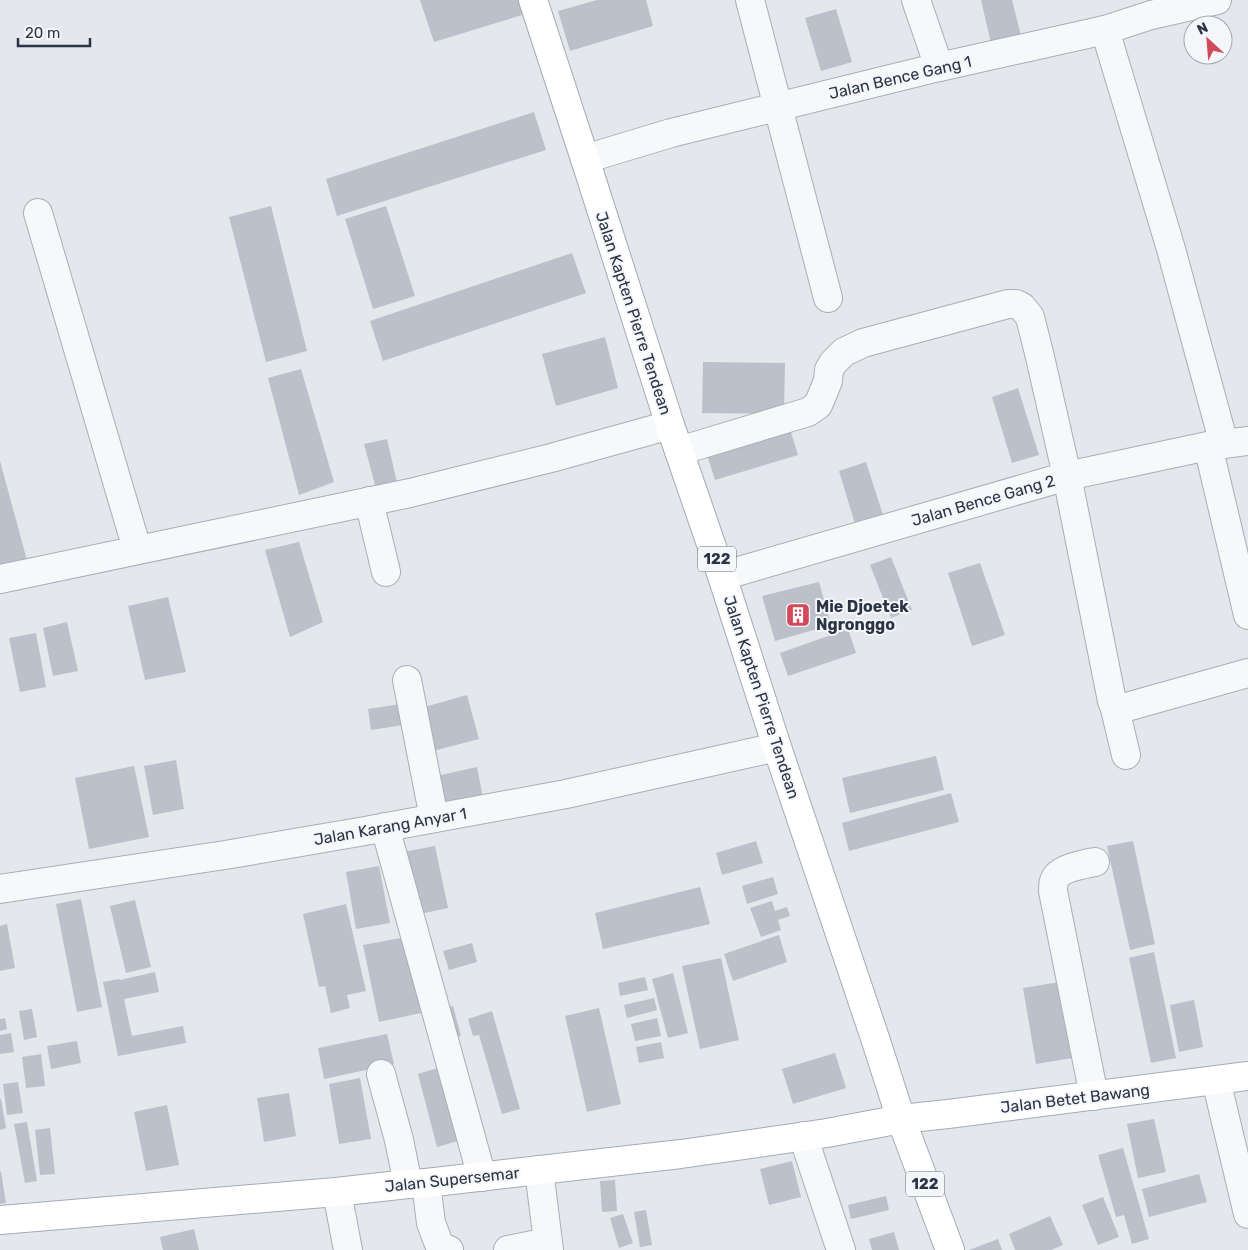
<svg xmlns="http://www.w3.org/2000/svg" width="1248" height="1250" font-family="Rubik,sans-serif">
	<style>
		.building { fill: #bbc0ca }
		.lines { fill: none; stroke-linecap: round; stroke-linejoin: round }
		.minor-casing { stroke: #a9aeb7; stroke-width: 30 }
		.major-casing { stroke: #a3abb8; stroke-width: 30 }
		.minor { stroke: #f7f8fa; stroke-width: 28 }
		.major { stroke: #fff; stroke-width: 28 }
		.labels { text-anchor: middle; stroke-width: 4; stroke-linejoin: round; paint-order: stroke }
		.shield { fill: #f4f6f9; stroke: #676e7b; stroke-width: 1 }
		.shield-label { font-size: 15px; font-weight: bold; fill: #2b3445 }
		.street-label { font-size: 16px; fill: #2b3445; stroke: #f4f6f9 }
		.poi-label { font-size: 16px; font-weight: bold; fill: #2b3445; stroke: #f4f6f9; text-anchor: start }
	</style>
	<rect width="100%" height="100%" fill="#e4e7ec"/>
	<g class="building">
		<polygon points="420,0 518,0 522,15 434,42"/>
		<polygon points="597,0 646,0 653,26 570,51 558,11"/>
		<polygon points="981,0 1012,0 1021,36 991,43"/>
		<polygon points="836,9 852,62 821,71 805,18"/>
		<polygon points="534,112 546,150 337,216 326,179"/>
		<polygon points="271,206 307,351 266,362 229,217"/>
		<polygon points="386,206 415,296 373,309 345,219"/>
		<polygon points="572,253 586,293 383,361 370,321"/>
		<polygon points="605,337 618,388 556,406 542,354"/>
		<polygon points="703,362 785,363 784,414 702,413"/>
		<polygon points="301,369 334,482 299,495 268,378"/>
		<polygon points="1018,388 1039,455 1012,463 992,397"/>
		<polygon points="790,429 798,455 715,480 707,455"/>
		<polygon points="387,439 398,487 377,492 364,444"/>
		<polygon points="0,461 28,564 0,571"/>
		<polygon points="866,462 884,518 856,527 839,471"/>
		<polygon points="299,542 323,622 290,637 265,550"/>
		<polygon points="891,557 912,610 891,618 870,565"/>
		<polygon points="980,563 1005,635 972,646 948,573"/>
		<polygon points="819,582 831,625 775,641 762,596"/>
		<polygon points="168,597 186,672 145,680 128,606"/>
		<polygon points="67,622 78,671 53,676 43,628"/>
		<polygon points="848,629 856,653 788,676 780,653"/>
		<polygon points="36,633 46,687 20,692 9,638"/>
		<polygon points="467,695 479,739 433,751 421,708"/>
		<polygon points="407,703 410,724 371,730 368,709"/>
		<polygon points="936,756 944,790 850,813 842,778"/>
		<polygon points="176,760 184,809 153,815 144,766"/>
		<polygon points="134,766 149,837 89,849 75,778"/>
		<polygon points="477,767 484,803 440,813 432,777"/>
		<polygon points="951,793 959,822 849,851 842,823"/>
		<polygon points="756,841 763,863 722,875 716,853"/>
		<polygon points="1133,841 1155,944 1130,950 1107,846"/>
		<polygon points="435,846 448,908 411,916 398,853"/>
		<polygon points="379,866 390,923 356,929 346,872"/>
		<polygon points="773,877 778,894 747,904 742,886"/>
		<polygon points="700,887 710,924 603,949 595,913"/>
		<polygon points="81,899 102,1007 77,1012 56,904"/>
		<polygon points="135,900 151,967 126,973 110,906"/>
		<polygon points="772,901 775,911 787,907 790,916 778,920 781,930 761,937 750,908"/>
		<polygon points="346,904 366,991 347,995 350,1008 331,1013 325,986 319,987 303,914"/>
		<polygon points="7,924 15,968 0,971 0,926"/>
		<polygon points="779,935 787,962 733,981 724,954"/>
		<polygon points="406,937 421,1013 379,1022 363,945"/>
		<polygon points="472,943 477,962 449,970 443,951"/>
		<polygon points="1154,952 1176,1058 1151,1063 1129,958"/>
		<polygon points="721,958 739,1040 700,1049 682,966"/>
		<polygon points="155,972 159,992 124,999 132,1036 183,1026 186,1043 118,1056 103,982 119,979 120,980"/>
		<polygon points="673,973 688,1033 668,1038 652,979"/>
		<polygon points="645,977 648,990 620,996 618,983"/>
		<polygon points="1060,982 1072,1058 1036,1064 1023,988"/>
		<polygon points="654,998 657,1010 627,1018 624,1005"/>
		<polygon points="1194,1000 1203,1047 1179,1052 1170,1005"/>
		<polygon points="453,1006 461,1036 446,1040 439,1009"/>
		<polygon points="599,1008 621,1104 587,1112 565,1016"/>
		<polygon points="32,1009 37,1037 24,1040 19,1011"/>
		<polygon points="492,1011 520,1109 502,1114 479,1035 473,1036 468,1019"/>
		<polygon points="5,1018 7,1029 0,1031 0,1019"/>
		<polygon points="657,1018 661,1036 635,1041 631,1024"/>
		<polygon points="11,1033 14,1052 0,1054 0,1035"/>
		<polygon points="387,1034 394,1064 324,1079 318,1048"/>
		<polygon points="77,1041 81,1063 51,1069 47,1046"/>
		<polygon points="661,1042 664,1058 639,1063 636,1047"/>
		<polygon points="835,1053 846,1088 793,1104 782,1069"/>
		<polygon points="41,1054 45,1086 26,1088 22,1057"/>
		<polygon points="444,1066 465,1139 437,1147 418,1074"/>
		<polygon points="360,1078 371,1139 339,1144 329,1084"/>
		<polygon points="18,1082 23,1113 7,1115 3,1084"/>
		<polygon points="289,1093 296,1136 264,1142 257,1098"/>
		<polygon points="0,1099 1,1099 6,1128 0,1130"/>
		<polygon points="167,1105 179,1165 146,1171 134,1112"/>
		<polygon points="1154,1119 1166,1172 1138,1178 1127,1124"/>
		<polygon points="27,1122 37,1181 25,1183 14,1124"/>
		<polygon points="50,1128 55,1174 40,1175 35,1130"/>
		<polygon points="1123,1148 1149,1239 1132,1244 1124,1215 1116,1217 1098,1155"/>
		<polygon points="792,1161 801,1197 769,1205 760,1169"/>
		<polygon points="0,1172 1,1172 6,1203 0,1204"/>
		<polygon points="1199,1174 1207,1202 1149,1217 1142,1189"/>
		<polygon points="615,1180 617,1211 602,1212 600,1181"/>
		<polygon points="886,1196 889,1210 851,1219 848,1205"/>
		<polygon points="1103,1197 1119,1237 1098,1245 1082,1205"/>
		<polygon points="646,1210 652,1245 640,1247 634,1212"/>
		<polygon points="623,1214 633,1243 619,1248 610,1218"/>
		<polygon points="1050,1216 1063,1245 1051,1250 1015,1250 1009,1234"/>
		<polygon points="194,1229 199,1250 163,1250 160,1237"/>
		<polygon points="894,1232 899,1250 872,1250 869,1239"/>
		<polygon points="998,1239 1002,1250 969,1250"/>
	</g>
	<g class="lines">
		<defs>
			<g id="minor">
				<polyline points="750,0 828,298"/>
				<polyline points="916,0 939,67"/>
				<polyline points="1105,30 1171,249 1224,444"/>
				<polyline points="585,159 671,133 939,67 1105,30 1151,15 1217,0"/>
				<polyline points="38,213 137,549"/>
				<polyline points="1208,446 1248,615"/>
				<path d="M679 451 808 412 818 405 821 398 828 381 829 370 833 363 844 352 863 343 1008 304H1016L1022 307 1030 317 1040 357 1067 476 1112 701C1114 706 1117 708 1123 708L1248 673"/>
				<polyline points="369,501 386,572"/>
				<polyline points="722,576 1067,476 1208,446 1248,441"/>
				<polyline points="0,579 410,493 551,458 670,425"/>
				<polyline points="407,680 434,818"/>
				<polyline points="1114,705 1126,755"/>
				<polyline points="385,827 482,1177"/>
				<polyline points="0,889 225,855 365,831 566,794 777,747"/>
				<polyline points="381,1074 399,1140 408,1184"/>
				<polyline points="1216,1080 1248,1214"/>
				<path d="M1094 1096 1053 891C1053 886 1053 880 1057 876 1063 868 1085 864 1095 862"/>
				<polyline points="803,1136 841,1250"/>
				<polyline points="539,1170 549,1250"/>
				<polyline points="426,1183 431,1223 440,1247 449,1250"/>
				<polyline points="336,1192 340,1208 348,1250"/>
				<polyline points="508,1250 547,1242"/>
			</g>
			<g id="major">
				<polyline points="533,0 585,159 670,425 722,576 777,747 876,1041 901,1119 950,1250"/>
				<polyline points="0,1220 336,1192 408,1184 426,1183 681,1154 827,1133 901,1119 948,1114 1248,1076"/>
			</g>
		</defs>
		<use href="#minor" class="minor-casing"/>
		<use href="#major" class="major-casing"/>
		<use href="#minor" class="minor"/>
		<use href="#major" class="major"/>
	</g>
	<defs>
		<symbol id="building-square" viewBox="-11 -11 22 22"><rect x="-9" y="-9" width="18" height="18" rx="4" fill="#d1495b" stroke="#f4f6f9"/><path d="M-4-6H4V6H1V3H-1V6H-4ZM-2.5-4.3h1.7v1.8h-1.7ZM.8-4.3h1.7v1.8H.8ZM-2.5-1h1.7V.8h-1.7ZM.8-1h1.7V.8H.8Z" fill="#fff"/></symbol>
	</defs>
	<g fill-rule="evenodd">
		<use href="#building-square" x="784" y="601" width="28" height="28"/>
	</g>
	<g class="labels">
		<g class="shield">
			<rect x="698" y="546.5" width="38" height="25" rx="4"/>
			<rect x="906" y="1171.5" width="38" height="25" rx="4"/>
		</g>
		<g class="shield-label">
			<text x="717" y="564">122</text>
			<text x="925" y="1189">122</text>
		</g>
		<g class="street-label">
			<text transform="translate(900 77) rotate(-13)" y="6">Jalan Bence Gang 1</text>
			<text transform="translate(634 313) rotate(72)" y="6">Jalan Kapten Pierre Tendean</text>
			<text transform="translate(983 500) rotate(-16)" y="6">Jalan Bence Gang 2</text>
			<text transform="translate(762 697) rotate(72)" y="6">Jalan Kapten Pierre Tendean</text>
			<text transform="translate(390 826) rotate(-10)" y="6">Jalan Karang Anyar 1</text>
			<text transform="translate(1075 1098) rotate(-7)" y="6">Jalan Betet Bawang</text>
			<text transform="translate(452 1179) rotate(-6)" y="6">Jalan Supersemar</text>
		</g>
		<g class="poi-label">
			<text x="816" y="612">Mie Djoetek<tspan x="816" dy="18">Ngronggo</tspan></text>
		</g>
	</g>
	<g transform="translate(1208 40) rotate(334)"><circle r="24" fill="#f4f6f9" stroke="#a4a8b1"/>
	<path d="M0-4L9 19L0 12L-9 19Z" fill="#d1495b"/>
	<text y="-8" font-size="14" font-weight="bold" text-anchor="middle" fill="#2b3445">N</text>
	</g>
	<path d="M18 38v8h72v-8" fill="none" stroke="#2b3445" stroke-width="2.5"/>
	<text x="25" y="38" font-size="15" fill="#2b3445" stroke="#f4f6f9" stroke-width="4" paint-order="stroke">20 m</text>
</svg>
